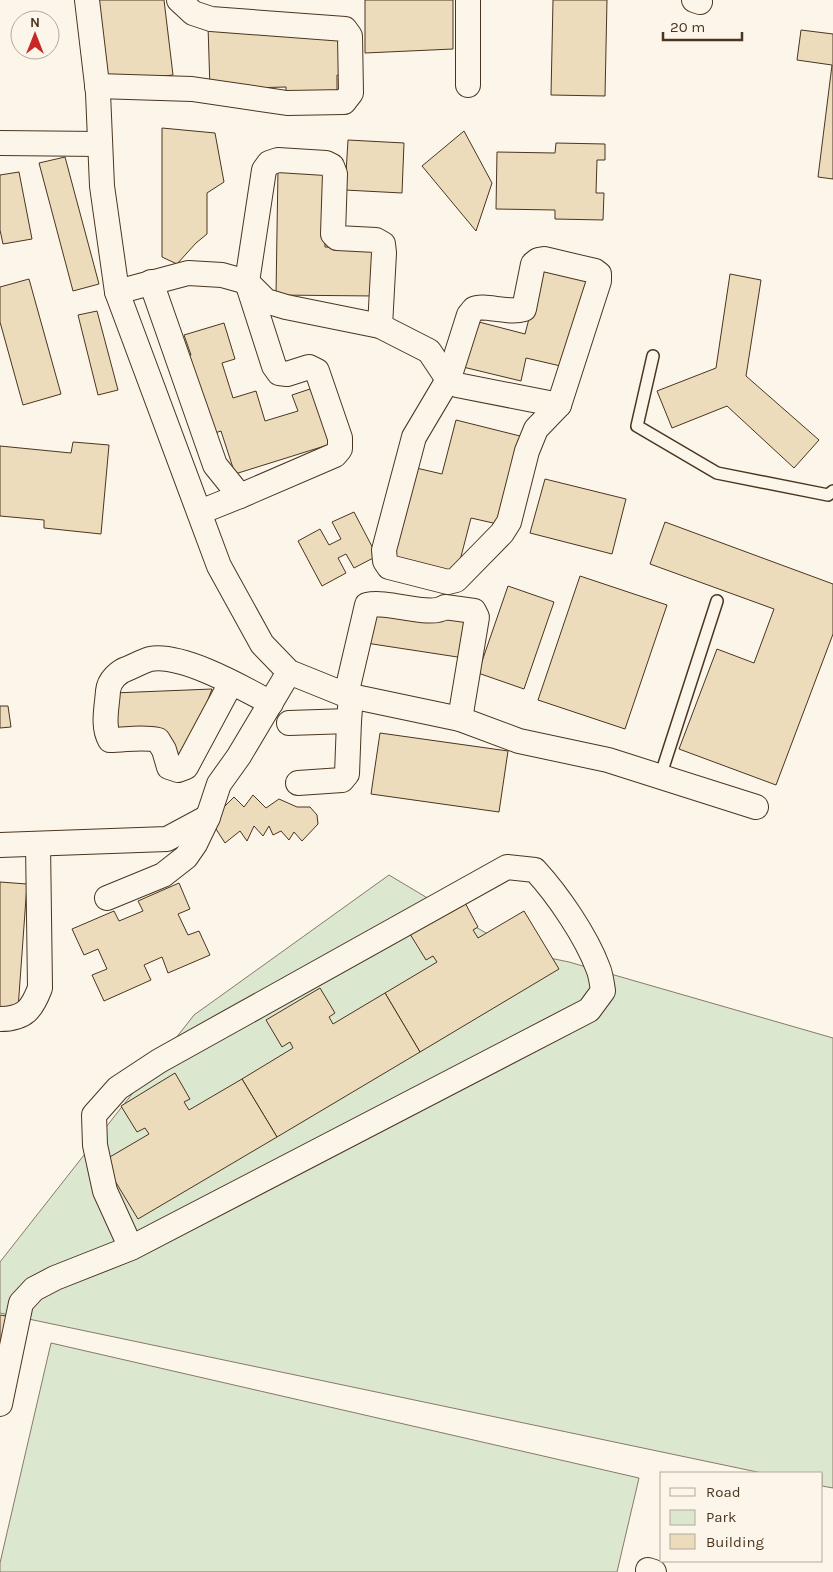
<svg xmlns="http://www.w3.org/2000/svg" width="833" height="1572" font-family="Karla,sans-serif">
	<style>
		.green { fill: #dce7d0; stroke: #887966 }
		.building { fill: #ecdcbc; stroke: #4a3520 }
		.lines { fill: none; stroke-linecap: round; stroke-linejoin: round }
		.lane-casing { stroke: #4a3520; stroke-width: 14 }
		.street-casing { stroke: #4a3520; stroke-width: 26 }
		.lane { stroke: #fbf6e9; stroke-width: 11 }
		.street { stroke: #fbf6e9; stroke-width: 24 }
	</style>
	<rect width="100%" height="100%" fill="#fbf6e9"/>
	<g class="green">
		<polygon points="389,875 516,951 569,962 833,1038 833,1488 822,1486 822,1473 762,1473 0,1313 0,1262 194,1015"/>
		<polygon points="51,1343 639,1478 617,1572 0,1572 0,1563"/>
	</g>
	<g class="building">
		<polygon points="92,0 164,0 173,75 103,83"/>
		<polygon points="365,0 453,0 453,49 365,53"/>
		<polygon points="553,0 607,0 605,96 551,95"/>
		<polygon points="208,26 265,30 266,35 338,33 347,75 337,75 337,96 286,97 286,87 210,89"/>
		<polygon points="801,30 833,34 833,179 818,177 832,65 797,60"/>
		<polygon points="162,128 215,133 224,182 207,193 207,234 196,243 177,264 162,257"/>
		<polygon points="464,131 492,183 476,231 422,166"/>
		<polygon points="348,140 404,143 402,193 345,190"/>
		<polygon points="556,143 605,144 605,160 597,160 596,193 604,193 603,220 555,219 555,210 496,209 497,152 555,153"/>
		<polygon points="65,157 99,284 73,291 39,163"/>
		<polygon points="278,169 324,171 325,247 377,248 375,296 276,295"/>
		<polygon points="19,172 32,239 3,244 0,230 0,175"/>
		<polygon points="543,265 594,278 565,367 526,358 521,381 463,367 475,321 525,334"/>
		<polygon points="730,274 761,280 746,376 819,440 794,468 727,406 672,428 657,391 716,368"/>
		<polygon points="29,279 61,394 23,405 0,322 0,287"/>
		<polygon points="97,311 118,390 98,395 78,315"/>
		<polygon points="224,323 235,359 222,363 233,398 256,391 265,421 298,411 292,395 313,388 331,444 235,474 221,431 209,435 184,357 191,355 184,335"/>
		<polygon points="456,420 524,437 502,525 471,518 457,572 390,555 412,467 442,474"/>
		<polygon points="73,442 109,445 101,534 44,528 44,520 0,516 0,446 71,453"/>
		<polygon points="545,479 626,499 612,554 530,533"/>
		<polygon points="354,512 377,556 354,568 346,554 338,558 346,573 322,586 298,541 320,529 329,545 341,539 332,522"/>
		<polygon points="665,522 833,584 833,634 776,785 679,749 717,649 754,663 774,609 650,564"/>
		<polygon points="580,576 667,605 625,729 538,700"/>
		<polygon points="508,586 554,602 524,689 478,673"/>
		<polygon points="371,608 447,619 448,612 472,616 464,658 366,643"/>
		<polygon points="212,689 186,759 116,729 113,693"/>
		<polygon points="0,706 8,706 11,727 0,728"/>
		<polygon points="380,733 508,751 499,812 371,794"/>
		<polygon points="253,795 266,808 279,799 297,807 310,807 317,815 318,824 302,841 294,832 289,840 281,831 273,835 269,826 263,836 254,826 247,841 240,831 225,843 214,826 221,810 234,797 244,807"/>
		<polygon points="0,882 27,884 18,1009 0,1008"/>
		<polygon points="179,883 190,909 178,914 188,935 199,931 210,955 168,973 162,957 144,965 151,980 104,1001 92,975 107,969 98,949 84,955 72,929 114,911 119,921 143,911 138,901"/>
		<polygon points="464,901 478,927 473,930 478,938 524,911 559,969 420,1052 385,993 437,962 433,956 426,960 410,934"/>
		<polygon points="320,988 335,1013 329,1017 333,1024 385,993 420,1052 277,1137 242,1079 293,1048 290,1042 282,1047 266,1020"/>
		<polygon points="175,1073 190,1099 184,1102 189,1110 242,1079 277,1137 138,1219 103,1161 149,1134 145,1128 137,1132 121,1106"/>
		<polygon points="0,1315 7,1316 0,1345"/>
	</g>
	<g class="lines">
		<defs>
			<g id="lane">
				<polyline points="653,356 637,426 717,473 828,495 833,491"/>
				<polyline points="660,777 717,601"/>
			</g>
			<g id="street">
				<polyline points="87,0 98,93 102,186 117,292 219,566 262,644 289,672 346,695 460,719 519,741 608,760 756,807"/>
				<polyline points="694,0 700,2"/>
				<polyline points="468,85 468,0"/>
				<polyline points="97,86 192,89 287,103 344,102 351,93 350,36 345,29 211,19 193,13 179,0"/>
				<polyline points="0,143 100,144"/>
				<path d="M544 259 595 271 599 274V281L559 405 536 429 527 451 509 522 502 533 456 580 448 582 389 567 385 561 384 550 414 437 449 378 469 315C471 313 472 311 474 309 484 304 508 314 524 309L533 264 538 260Z"/>
				<polyline points="151,282 215,465 240,496 335,455 340,449 340,438 317,371 309,367 287,374 279,373 274,366 247,282 264,170 269,163 278,160 326,163 332,166 335,174 333,234 337,238 376,240 383,244 384,253 380,326"/>
				<polyline points="117,292 188,273 222,275 247,282 266,301 286,307 380,326 429,351 445,375 457,385 559,405"/>
				<polyline points="200,512 240,496"/>
				<path d="M231 683 186 767 178 770 169 767 164 750 158 740C142 736 126 740 110 740 102 726 107 707 108 691 109 680 119 671 129 668 136 665 143 661 150 659 182 653 243 688 271 703"/>
				<path d="M346 695 367 605C389 600 429 618 445 607L474 611 477 617 460 719"/>
				<polyline points="289,723 349,721"/>
				<polyline points="298,783 342,780 347,774 349,721 351,696"/>
				<polyline points="0,845 167,839 208,817"/>
				<polyline points="107,898 163,875 186,857 195,844 208,817 219,784 239,756 289,672"/>
				<path d="M0 1019C25 1019 32 1009 40 988L38 844"/>
				<path d="M0 1404 21 1303 34 1289 55 1278 131 1248 589 1010 603 991C602 984 601 975 598 968 586 936 558 895 535 870L507 867 159 1061 118 1088 94 1115 95 1145 105 1191 131 1248"/>
				<polyline points="648,1570 654,1572"/>
			</g>
		</defs>
		<use href="#lane" class="lane-casing"/>
		<use href="#street" class="street-casing"/>
		<use href="#lane" class="lane"/>
		<use href="#street" class="street"/>
	</g>
	<rect x="660" y="1472" width="162" height="90" fill="#fbf6e9" stroke="#b4a999"/>
	<rect x="670" y="1488" width="25" height="8" fill="#fbf6e9" stroke="#b4a999"/>
	<text x="706" y="1497" font-size="15" fill="#4a3520">Road</text>
	<rect x="670" y="1510" width="25" height="15" fill="#dce7d0" stroke="#b4a999"/>
	<text x="706" y="1522" font-size="15" fill="#4a3520">Park</text>
	<rect x="670" y="1534" width="25" height="15" fill="#ecdcbc" stroke="#b4a999"/>
	<text x="706" y="1547" font-size="15" fill="#4a3520">Building</text>
	<g transform="translate(35 35)"><circle r="24" fill="#fbf6e9" stroke="#b4a999"/>
	<path d="M0-4L9 19L0 12L-9 19Z" fill="#c62828"/>
	<text y="-8" font-size="14" font-weight="bold" text-anchor="middle" fill="#4a3520">N</text>
	</g>
	<path d="M663 32v8h79v-8" fill="none" stroke="#4a3520" stroke-width="2.5"/>
	<text x="670" y="32" font-size="15" fill="#4a3520" stroke="#fbf6e9" stroke-width="4" paint-order="stroke">20 m</text>
</svg>
